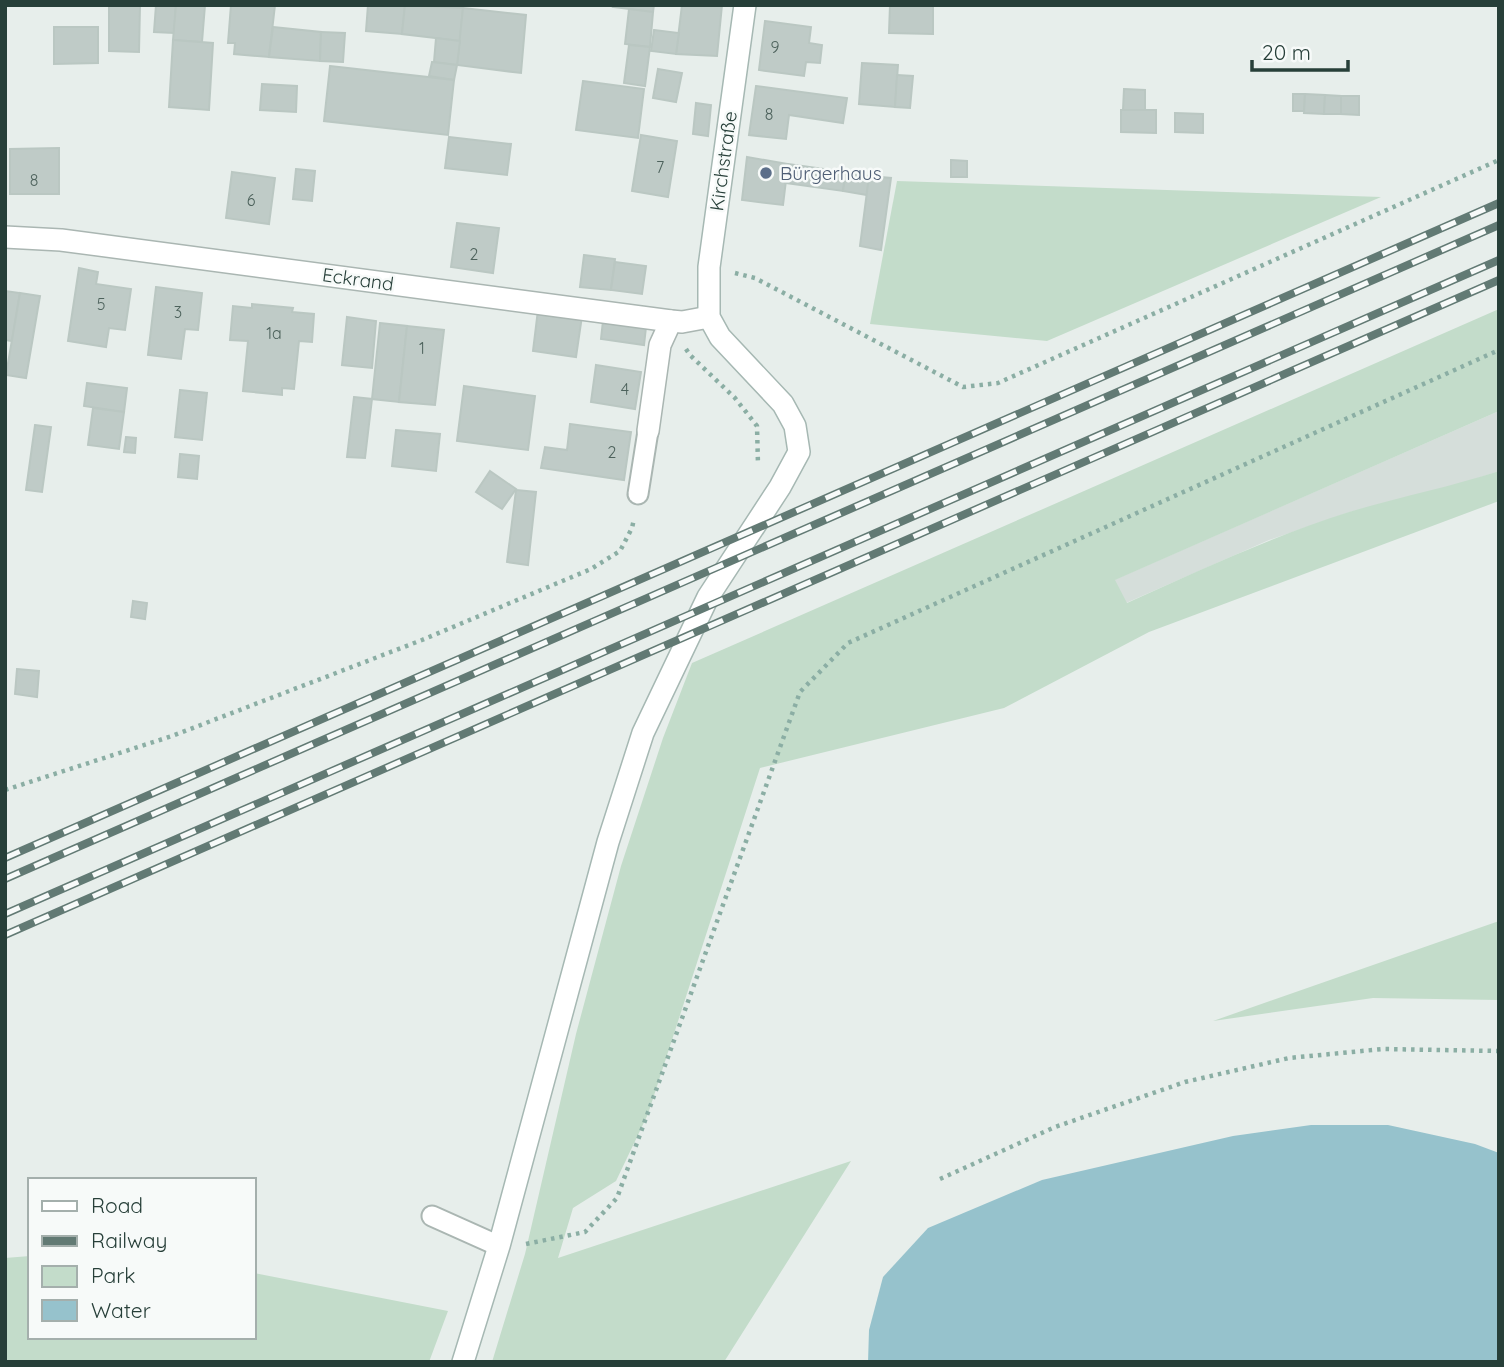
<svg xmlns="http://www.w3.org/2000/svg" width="1504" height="1367" font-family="Quicksand,sans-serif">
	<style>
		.built { fill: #d5deda }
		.green { fill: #c3dcca }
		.water { fill: #96c2cc }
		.building { fill: #bfcbc7; stroke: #bac7c2; stroke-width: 2 }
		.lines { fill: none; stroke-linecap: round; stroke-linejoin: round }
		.lane-casing { stroke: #aab6b2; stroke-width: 23 }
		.street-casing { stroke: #aab6b2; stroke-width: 24 }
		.secondary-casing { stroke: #a6b8b3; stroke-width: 24 }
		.path { stroke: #8baea4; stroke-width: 4.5; stroke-dasharray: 3.5 5; stroke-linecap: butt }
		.lane { stroke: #fff; stroke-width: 19 }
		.street { stroke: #fff; stroke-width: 21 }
		.secondary { stroke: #fff; stroke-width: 21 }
		.rail-casing { stroke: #627a74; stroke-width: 8 }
		.rail { stroke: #f7faf9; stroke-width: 5; stroke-dasharray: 16; stroke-linecap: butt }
		.service-dot { fill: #5c6f8a; stroke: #f7faf9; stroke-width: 2.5 }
		.labels { text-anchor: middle; stroke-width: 5; stroke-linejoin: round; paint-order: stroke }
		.number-label { font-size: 16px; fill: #4d625c }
		.street-label { font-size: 19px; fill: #273f39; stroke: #f7faf9 }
		.service-label { font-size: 19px; fill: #4e5e75; stroke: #f7faf9; text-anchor: start }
	</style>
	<rect width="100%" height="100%" fill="#e7eeeb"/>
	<polygon class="built" points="1499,411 1499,471 1457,485 1350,512 1269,540 1126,603 1114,580"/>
	<g class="green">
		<polygon points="897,181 1381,197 1047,341 870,324"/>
		<path d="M1499 309V411L1115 580 1127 603C1200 570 1273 536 1349 512 1399 497 1450 487 1499 471V501L1149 632 1004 708 760 768 648 1114 616 1181 573 1208 558 1258 851 1161 724 1362H492L525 1254 576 1034 621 866 663 738 692 663Z"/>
		<polygon points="1499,921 1499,1000 1373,998 1213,1021"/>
		<polygon points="30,1256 30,1337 254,1337 254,1273 448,1311 429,1362 5,1362 5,1258"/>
	</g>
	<polygon class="water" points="1311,1125 1388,1125 1475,1144 1499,1153 1499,1362 868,1362 869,1330 883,1277 928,1228 1042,1180 1233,1136"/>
	<g class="building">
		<polygon points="109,5 140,5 139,52 109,51"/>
		<polygon points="156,5 176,5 174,33 154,32"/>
		<polygon points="176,5 205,5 202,42 173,40"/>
		<polygon points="231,5 275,5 269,57 234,54 235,43 228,43"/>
		<polygon points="368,5 405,5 402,34 366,31"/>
		<polygon points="405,5 463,8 460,41 402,34"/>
		<polygon points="614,5 654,5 653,12 613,7"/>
		<polygon points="682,5 722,5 717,56 676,54"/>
		<polygon points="890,5 933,5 933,34 889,33"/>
		<polygon points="463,8 526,15 521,73 457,65"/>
		<polygon points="629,9 653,12 650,47 625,44"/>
		<polygon points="765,21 811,27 809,43 822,45 820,63 806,62 804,76 759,70"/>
		<polygon points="54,27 98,27 98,63 54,64"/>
		<polygon points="273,27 321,32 320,61 269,57"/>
		<polygon points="654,30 679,33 676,54 651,51"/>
		<polygon points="321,32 345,33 343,62 320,61"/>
		<polygon points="436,38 460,41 457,65 434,62"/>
		<polygon points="173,40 213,43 209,110 169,107"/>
		<polygon points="629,45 650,47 645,86 624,83"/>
		<polygon points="432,62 457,65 454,80 429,76"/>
		<polygon points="862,63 898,65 895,107 859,104"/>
		<polygon points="330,66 454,80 448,135 324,121"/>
		<polygon points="658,69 682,73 676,102 653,98"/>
		<polygon points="897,75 913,76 910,108 895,107"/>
		<polygon points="583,81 644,89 638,138 576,130"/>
		<polygon points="262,84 297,86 296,112 260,110"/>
		<polygon points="756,86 847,98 843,123 789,115 786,139 749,135"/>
		<polygon points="1124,89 1145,90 1145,110 1123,110"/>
		<polygon points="1293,94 1305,94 1304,111 1293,111"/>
		<polygon points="1305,94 1325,95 1324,114 1304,113"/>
		<polygon points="1325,95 1341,96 1341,114 1324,114"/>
		<polygon points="1341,96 1359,96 1359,115 1341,114"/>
		<polygon points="696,103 711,105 708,136 693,134"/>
		<polygon points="1121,110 1156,110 1156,133 1121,132"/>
		<polygon points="1175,113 1203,114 1203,133 1175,132"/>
		<polygon points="641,135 677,141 668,197 632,191"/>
		<polygon points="449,137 511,144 507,175 445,168"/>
		<polygon points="59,148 59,194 10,194 10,149"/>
		<polygon points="747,157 788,164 783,205 742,200"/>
		<polygon points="951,160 967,161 967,177 951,177"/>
		<polygon points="788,164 846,172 843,191 785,183"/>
		<polygon points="296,169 315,171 312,201 293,199"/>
		<polygon points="232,172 275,178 269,224 226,218"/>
		<polygon points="846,172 869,176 867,195 843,191"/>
		<polygon points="869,176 891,178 881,250 860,246"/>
		<polygon points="457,223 499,228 493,273 451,267"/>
		<polygon points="584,255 615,259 611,290 580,287"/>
		<polygon points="615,262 646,266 642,294 611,290"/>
		<polygon points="79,268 98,272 96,284 131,289 125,330 109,328 106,347 68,341"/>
		<polygon points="156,287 202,293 198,330 185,329 181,359 148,355"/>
		<polygon points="5,291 20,293 12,341 5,340"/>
		<polygon points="20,293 40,296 26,378 6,375"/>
		<polygon points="252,304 293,308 292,312 314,314 312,342 299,341 294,389 282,388 282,395 243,391 248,341 230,340 233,306 252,308"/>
		<polygon points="538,310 582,316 576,357 533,351"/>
		<polygon points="347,317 376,321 372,368 342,365"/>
		<polygon points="603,321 646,327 644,345 601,339"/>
		<polygon points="380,323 407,326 399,402 372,399"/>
		<polygon points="407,326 444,330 435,405 399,402"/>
		<polygon points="596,365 641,372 635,409 591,402"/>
		<polygon points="87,383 127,388 124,412 84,406"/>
		<polygon points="464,386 535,396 528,450 457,441"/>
		<polygon points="180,390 207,393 202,440 175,437"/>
		<polygon points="354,397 372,399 365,458 347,457"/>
		<polygon points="93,408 124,412 119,449 88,445"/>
		<polygon points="570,424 631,432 624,480 541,468 545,447 567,450"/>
		<polygon points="35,425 51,427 42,492 26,490"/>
		<polygon points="396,430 440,434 436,471 392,466"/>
		<polygon points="126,437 136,438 135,453 124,452"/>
		<polygon points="180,454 199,456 197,479 178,477"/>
		<polygon points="490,471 516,489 502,509 476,492"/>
		<polygon points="516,490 536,492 528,565 507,562"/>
		<polygon points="133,601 147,603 145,619 131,617"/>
		<polygon points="17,669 39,671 37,697 15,694"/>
	</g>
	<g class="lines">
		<defs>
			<g id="lane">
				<polyline points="638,494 648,431"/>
				<polyline points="432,1216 499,1246"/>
			</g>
			<g id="street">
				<polyline points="5,237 61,240 671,321 682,322 709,317"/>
				<polyline points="648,431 660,345 671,321"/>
			</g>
			<polyline id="secondary" points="463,1362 499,1246 608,842 643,733 708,597 780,487 799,452 795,426 783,404 720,337 709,317 709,267 745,5"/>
		</defs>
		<use href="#lane" class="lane-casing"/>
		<use href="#street" class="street-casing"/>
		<use href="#secondary" class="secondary-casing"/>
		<g class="path">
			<polyline points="735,273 755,278 963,387 998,383 1499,160"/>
			<polyline points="686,349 690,355 735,398 757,426 758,465"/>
			<polyline points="5,790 172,736 422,640 591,569 620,551 632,528 634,519"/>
			<polyline points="940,1179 1055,1127 1185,1082 1289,1058 1383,1049 1499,1051"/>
			<polyline points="526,1244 585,1232 617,1198 800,692 848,643 1499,350"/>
		</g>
		<use href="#lane" class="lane"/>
		<use href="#street" class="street"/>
		<use href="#secondary" class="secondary"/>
		<defs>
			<g id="rail">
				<polyline points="5,858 1499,203"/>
				<polyline points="5,879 1499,225"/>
				<polyline points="5,914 1499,260"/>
				<polyline points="5,935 1499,280"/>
			</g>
		</defs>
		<use href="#rail" class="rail-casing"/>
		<use href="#rail" class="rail"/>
	</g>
	<circle class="service-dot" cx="766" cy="173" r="7"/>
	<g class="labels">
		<g class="number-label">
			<text x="775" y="53">9</text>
			<text x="769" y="120">8</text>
			<text x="660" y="173">7</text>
			<text x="34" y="186">8</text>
			<text x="251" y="206">6</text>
			<text x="474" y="260">2</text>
			<text x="101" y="310">5</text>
			<text x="178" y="318">3</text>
			<text x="274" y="339">1a</text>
			<text x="422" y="354">1</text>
			<text x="625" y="395">4</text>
			<text x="612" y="458">2</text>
		</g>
		<g class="street-label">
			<text transform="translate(723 161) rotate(-82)" y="7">Kirchstraße</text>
			<text transform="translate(358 279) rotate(8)" y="7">Eckrand</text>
		</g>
		<g class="service-label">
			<text x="780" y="180">Bürgerhaus</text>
		</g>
	</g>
	<rect width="1504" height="1367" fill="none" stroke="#273f39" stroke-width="14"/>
	<rect x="28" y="1178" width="228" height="161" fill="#f7faf9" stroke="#a4afac" stroke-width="2"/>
	<rect x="42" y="1201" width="35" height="10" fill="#ffffff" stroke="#a4afac" stroke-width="2"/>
	<text x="91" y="1213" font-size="21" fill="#273f39">Road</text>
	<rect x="42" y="1236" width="35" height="10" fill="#627a74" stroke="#a4afac" stroke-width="2"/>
	<text x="91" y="1248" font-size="21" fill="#273f39">Railway</text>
	<rect x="42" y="1266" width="35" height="21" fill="#c3dcca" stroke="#a4afac" stroke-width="2"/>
	<text x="91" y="1283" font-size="21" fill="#273f39">Park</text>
	<rect x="42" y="1300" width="35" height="21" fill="#96c2cc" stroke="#a4afac" stroke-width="2"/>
	<text x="91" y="1318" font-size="21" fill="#273f39">Water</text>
	<path d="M1252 60v10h96v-10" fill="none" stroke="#273f39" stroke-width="3.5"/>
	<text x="1262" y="60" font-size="21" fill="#273f39" stroke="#f7faf9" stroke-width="5" paint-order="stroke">20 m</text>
</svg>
